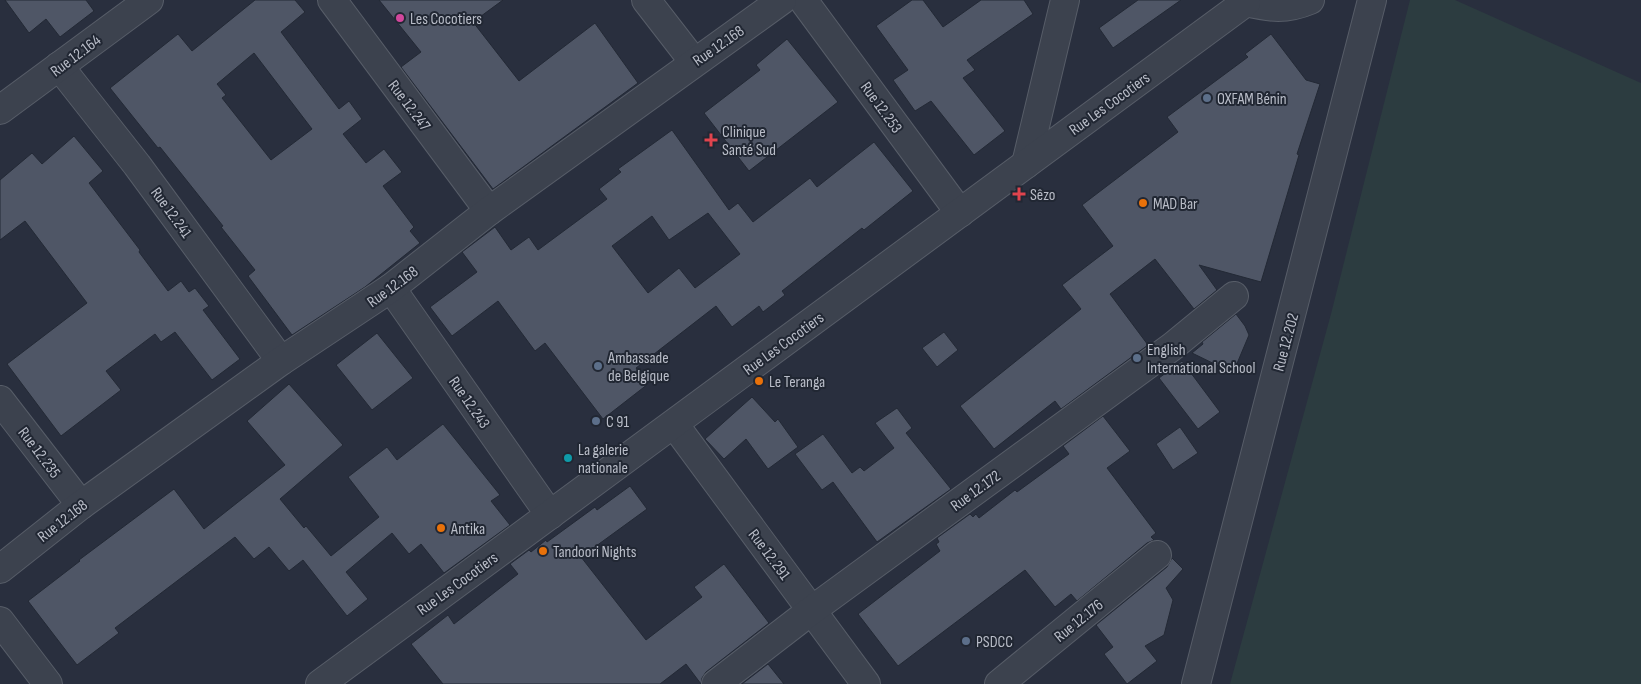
<svg xmlns="http://www.w3.org/2000/svg" width="1641" height="684" font-family="'Sofia Sans Condensed',sans-serif">
	<style>
		.green { fill: #2c3c40 }
		.building { fill: #4f5666; stroke: #232935; fill-rule: evenodd }
		.lines { fill: none; stroke-linecap: round; stroke-linejoin: round }
		.minor-casing { stroke: #575d68; stroke-width: 30 }
		.minor { stroke: #3c424e; stroke-width: 28 }
		.hotel-dot { fill: #d1479c; stroke: #212733; stroke-width: 2 }
		.service-dot { fill: #5c6f8a; stroke: #212733; stroke-width: 2 }
		.health-dot { fill: #e0444e; stroke: #212733; stroke-width: 2 }
		.food-dot { fill: #e8710a; stroke: #212733; stroke-width: 2 }
		.culture-dot { fill: #0f9aa8; stroke: #212733; stroke-width: 2 }
		.labels { text-anchor: middle; stroke-width: 4; stroke-linejoin: round; paint-order: stroke }
		.poi-label { font-size: 16px; fill: #b9bdc8; stroke: #212733; text-anchor: start }
		.street-label { font-size: 16px; fill: #b9bdc8; stroke: #212733 }
	</style>
	<rect width="100%" height="100%" fill="#292f3e"/>
	<polygon class="green" points="1410,0 1455,0 1641,83 1641,684 1230,684 1331,314"/>
	<g class="building">
		<polygon points="5,0 86,0 94,11 60,37 46,19 29,33"/>
		<path d="M255 0H295L305 12 281 32 339 109 349 101 362 119 343 134 366 163 384 149 402 172 383 186 414 227 410 231 420 243 365 287 292 335 248 276 255 270 221 227 223 226 160 147 158 148 110 88 178 34 192 51ZM254 53 312 129 271 160 222 98 226 95 217 84Z"/>
		<polygon points="379,0 503,0 473,22 519,81 595,23 638,83 493,189 401,67 421,52"/>
		<polygon points="912,0 923,0 943,27 981,0 1024,0 1033,14 967,60 975,70 963,78 1005,131 974,155 931,101 915,111 893,80 908,70 876,26"/>
		<polygon points="1138,0 1181,0 1113,48 1099,28"/>
		<polygon points="1271,34 1306,80 1320,84 1297,154 1299,155 1261,282 1199,265 1217,290 1194,309 1155,259 1110,294 1148,345 1061,409 1055,401 994,449 960,406 1081,309 1062,285 1113,246 1082,205 1178,132 1167,117 1248,57 1245,54"/>
		<polygon points="787,39 838,102 749,171 704,113 760,70 756,65"/>
		<path d="M672 130 729 210 738 203 753 222 810 178 817 187 874 142 913 191 864 230 862 228 782 291 785 295 763 312 759 306 732 327 716 306 636 368 648 384 603 419 545 343 535 351 498 301 452 336 430 307 477 272 462 252 495 227 511 250 529 237 538 250 607 199 599 189 621 172 618 169ZM708 213 740 254 695 288 679 268 648 293 612 246 652 216 669 240Z"/>
		<polygon points="74,136 103,171 89,183 140,250 139,252 168,291 181,281 189,292 195,288 209,306 203,310 240,359 212,380 175,332 161,342 155,334 106,371 121,390 61,436 7,364 87,303 25,221 0,240 0,180 32,153 42,164"/>
		<polygon points="1236,314 1245,326 1249,335 1233,373 1192,353 1203,344 1202,342"/>
		<polygon points="944,332 958,350 937,367 922,348"/>
		<polygon points="377,333 413,378 372,410 336,365"/>
		<polygon points="1182,361 1220,412 1198,429 1159,378"/>
		<polygon points="289,384 343,445 280,499 304,528 306,526 331,556 379,517 348,477 387,447 397,460 443,424 500,495 491,501 510,525 444,573 421,544 409,554 392,533 346,572 368,599 347,616 303,560 289,571 269,547 254,559 235,537 115,628 119,633 77,665 28,601 80,561 79,560 174,489 204,529 285,465 247,421"/>
		<polygon points="752,397 775,422 778,419 798,447 768,469 746,439 724,459 705,439"/>
		<polygon points="897,408 912,428 906,433 951,489 877,542 833,482 822,490 795,454 823,434 852,473 860,467 864,471 894,448 875,423"/>
		<polygon points="1103,416 1130,451 1107,468 1156,533 1151,537 1154,540 1147,543 1077,601 1071,594 1055,607 1025,570 898,666 858,614 940,551 936,544 939,542 937,538 970,514 973,517 976,514 979,518 1015,490 1017,492 1069,454 1063,446"/>
		<polygon points="1180,427 1198,453 1173,470 1156,444"/>
		<polygon points="630,486 647,509 581,557 646,640 702,597 694,587 724,564 769,623 706,672 702,678 701,684 686,664 660,684 443,684 411,644 448,615 454,624 518,574 510,564 529,550 531,552 546,540 547,542 595,507 597,510"/>
		<polygon points="1172,558 1183,569 1166,588 1173,600 1164,635 1145,646 1157,661 1127,684 1104,654 1113,647 1096,625 1167,567"/>
		<polygon points="768,664 784,684 742,684"/>
	</g>
	<g class="lines">
		<defs>
			<g id="minor">
				<polyline points="332,0 489,211"/>
				<polyline points="646,0 694,62"/>
				<polyline points="803,0 960,213"/>
				<path d="M1246 2C1271 8 1286 10 1310 0"/>
				<polyline points="59,66 137,165 281,361"/>
				<polyline points="0,110 149,0"/>
				<polyline points="1026,164 1065,0"/>
				<polyline points="391,288 550,515"/>
				<polyline points="0,400 81,505"/>
				<polyline points="674,424 866,684"/>
				<polyline points="0,569 81,505 281,361 391,288 489,211 782,0"/>
				<polyline points="0,621 48,684"/>
				<polyline points="320,684 1246,2"/>
				<polyline points="716,684 812,610 1173,346 1234,296"/>
				<polyline points="999,684 1157,555"/>
				<polyline points="1196,684 1372,0"/>
			</g>
		</defs>
		<use href="#minor" class="minor-casing"/>
		<use href="#minor" class="minor"/>
	</g>
	<circle class="hotel-dot" cx="400" cy="18" r="5"/>
	<g class="service-dot">
		<circle cx="1207" cy="98" r="5"/>
		<circle cx="1137" cy="358" r="5"/>
		<circle cx="598" cy="366" r="5"/>
		<circle cx="596" cy="421" r="5"/>
		<circle cx="966" cy="641" r="5"/>
	</g>
	<g class="health-dot">
		<path d="M708.5 132.5h5v5h5v5h-5v5h-5v-5h-5v-5h5z"/>
		<path d="M1016.5 186.5h5v5h5v5h-5v5h-5v-5h-5v-5h5z"/>
	</g>
	<g class="food-dot">
		<circle cx="1143" cy="203" r="5"/>
		<circle cx="759" cy="381" r="5"/>
		<circle cx="441" cy="528" r="5"/>
		<circle cx="543" cy="551" r="5"/>
	</g>
	<circle class="culture-dot" cx="568" cy="458" r="5"/>
	<g class="labels">
		<g class="poi-label">
			<text x="410" y="24">Les Cocotiers</text>
			<text x="1217" y="104">OXFAM Bénin</text>
			<text x="722" y="137">Clinique<tspan x="722" dy="18">Santé Sud</tspan></text>
			<text x="1030" y="200">Sêzo</text>
			<text x="1153" y="209">MAD Bar</text>
			<text x="1147" y="355">English<tspan x="1147" dy="18">International School</tspan></text>
			<text x="608" y="363">Ambassade<tspan x="608" dy="18">de Belgique</tspan></text>
			<text x="769" y="387">Le Teranga</text>
			<text x="606" y="427">C 91</text>
			<text x="578" y="455">La galerie<tspan x="578" dy="18">nationale</tspan></text>
			<text x="451" y="534">Antika</text>
			<text x="553" y="557">Tandoori Nights</text>
			<text x="976" y="647">PSDCC</text>
		</g>
		<g class="street-label">
			<text transform="translate(718 45) rotate(-35)" y="6">Rue 12.168</text>
			<text transform="translate(75 55) rotate(-37)" y="6">Rue 12.164</text>
			<text transform="translate(1109 103) rotate(-36)" y="6">Rue Les Cocotiers</text>
			<text transform="translate(410 105) rotate(53)" y="6">Rue 12.247</text>
			<text transform="translate(882 107) rotate(54)" y="6">Rue 12.253</text>
			<text transform="translate(172 212) rotate(54)" y="6">Rue 12.241</text>
			<text transform="translate(392 286) rotate(-36)" y="6">Rue 12.168</text>
			<text transform="translate(1285 342) rotate(-75)" y="6">Rue 12.202</text>
			<text transform="translate(783 343) rotate(-36)" y="6">Rue Les Cocotiers</text>
			<text transform="translate(470 402) rotate(55)" y="6">Rue 12.243</text>
			<text transform="translate(40 452) rotate(53)" y="6">Rue 12.235</text>
			<text transform="translate(975 490) rotate(-36)" y="6">Rue 12.172</text>
			<text transform="translate(62 520) rotate(-38)" y="6">Rue 12.168</text>
			<text transform="translate(770 554) rotate(53)" y="6">Rue 12.291</text>
			<text transform="translate(457 583) rotate(-36)" y="6">Rue Les Cocotiers</text>
			<text transform="translate(1078 620) rotate(-39)" y="6">Rue 12.176</text>
		</g>
	</g>
</svg>
